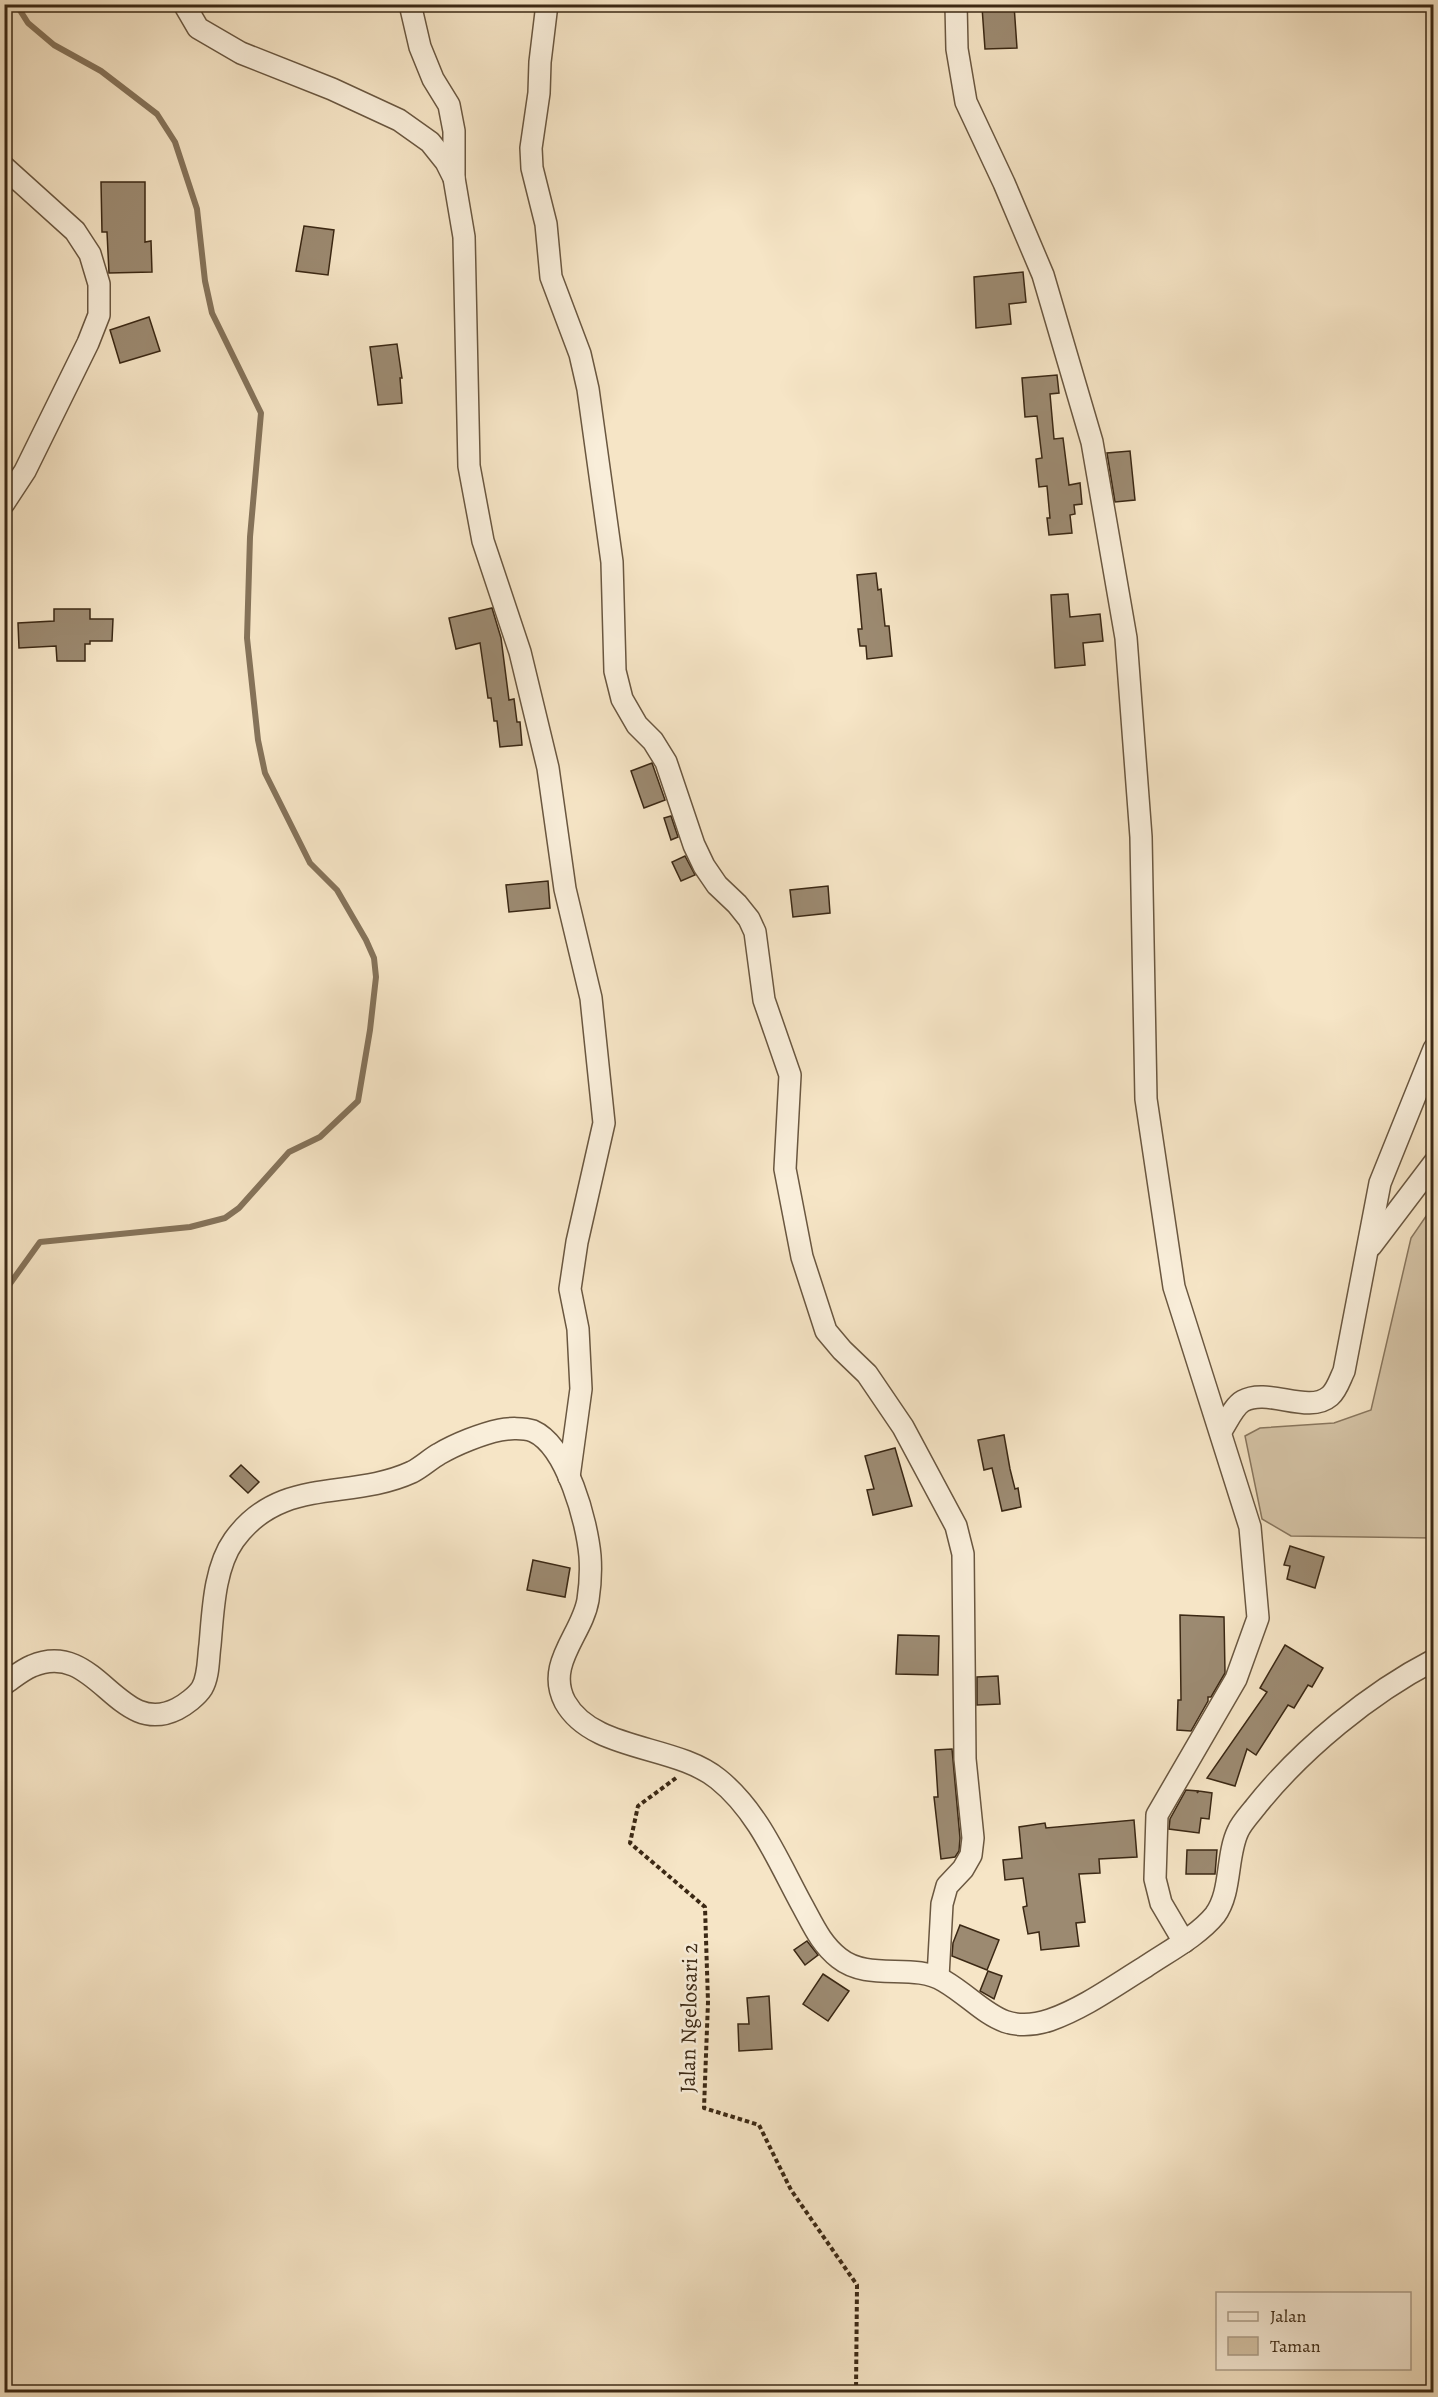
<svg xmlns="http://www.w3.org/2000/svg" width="1438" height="2397" font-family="Alegreya,serif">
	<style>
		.green { fill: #d6c5a8; stroke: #88765e; stroke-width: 1.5 }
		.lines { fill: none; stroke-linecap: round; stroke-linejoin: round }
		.stream { stroke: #85735a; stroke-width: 6 }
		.building { fill: #9c8a71; stroke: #3b2814; stroke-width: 1.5 }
		.minor-casing { stroke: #6a5740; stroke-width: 24 }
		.path { stroke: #3b2814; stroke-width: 4; stroke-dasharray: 4.5 3; stroke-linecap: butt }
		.minor { stroke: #f9eeda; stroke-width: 21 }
		.labels { text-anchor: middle; stroke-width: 5; stroke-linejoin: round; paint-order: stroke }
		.street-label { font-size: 22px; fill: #3b2814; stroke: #f9eeda }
	</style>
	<rect width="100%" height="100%" fill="#f6e5c6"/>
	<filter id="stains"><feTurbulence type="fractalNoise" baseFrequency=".00333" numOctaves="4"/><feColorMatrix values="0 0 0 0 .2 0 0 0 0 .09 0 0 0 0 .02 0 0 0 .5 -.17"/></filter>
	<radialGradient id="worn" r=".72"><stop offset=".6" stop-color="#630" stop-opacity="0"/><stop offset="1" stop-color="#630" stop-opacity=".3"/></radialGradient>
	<polygon class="green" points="1431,1209 1433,1209 1433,1538 1291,1536 1262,1519 1245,1436 1260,1428 1334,1423 1371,1410 1411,1238"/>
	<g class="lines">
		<polyline class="stream" points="4,1292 40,1242 190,1227 225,1218 239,1208 289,1152 320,1137 358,1101 370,1030 376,977 374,958 366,940 337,890 310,863 265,773 258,740 247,638 250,537 261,413 212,313 205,281 197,209 175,142 157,114 101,71 54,45 28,23 16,4"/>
	</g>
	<g class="building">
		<polygon points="1014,5 1017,48 985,49 982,7"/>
		<polygon points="101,182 145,182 145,242 151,241 152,272 109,273 107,232 102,232"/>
		<polygon points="304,226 334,230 328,275 296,271"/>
		<polygon points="1023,272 1026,302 1009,304 1011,324 976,328 974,277"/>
		<polygon points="149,317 160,351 120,363 110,330"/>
		<polygon points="397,344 402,378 400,378 402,403 378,405 370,347"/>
		<polygon points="1057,375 1059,393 1050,394 1054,439 1063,438 1069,485 1080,483 1082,504 1074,505 1075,514 1070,515 1072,533 1049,535 1047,518 1050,518 1047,486 1039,487 1036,459 1042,458 1037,416 1025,417 1022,378"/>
		<polygon points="1130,451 1135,500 1115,502 1107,453"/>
		<polygon points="876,573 878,590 881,589 885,626 889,626 892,656 867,659 866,646 860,646 858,629 862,629 857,575"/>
		<polygon points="1068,594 1070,617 1100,614 1103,641 1083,643 1085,665 1055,668 1051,595"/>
		<polygon points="492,608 501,638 509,700 514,699 517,722 520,722 522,745 500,747 497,721 494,721 491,698 488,698 480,643 456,649 449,618"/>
		<polygon points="54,609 90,609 90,619 113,619 112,641 90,641 90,644 85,644 85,661 57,661 56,646 19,648 18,623 54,621"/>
		<polygon points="652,763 665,800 644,808 631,771"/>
		<polygon points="671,816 678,837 671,840 664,818"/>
		<polygon points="685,856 695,875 681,881 672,862"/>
		<polygon points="548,881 550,908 509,912 506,885"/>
		<polygon points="828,886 830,913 793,917 790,890"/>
		<polygon points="1004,1435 1010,1469 1015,1489 1018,1488 1021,1507 1002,1511 992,1468 984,1470 978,1440"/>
		<polygon points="895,1448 912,1506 873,1515 867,1490 874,1489 865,1456"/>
		<polygon points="241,1465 259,1482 248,1493 230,1476"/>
		<polygon points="1290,1546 1324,1557 1315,1588 1287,1579 1290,1566 1284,1565"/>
		<polygon points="533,1560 570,1568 565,1597 527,1590"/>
		<polygon points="1180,1615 1224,1617 1225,1673 1211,1697 1208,1697 1208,1701 1191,1731 1177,1730 1178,1700 1181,1700"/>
		<polygon points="898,1635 939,1636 938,1675 896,1674"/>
		<polygon points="1285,1645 1323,1668 1312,1687 1308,1685 1294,1708 1288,1705 1256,1755 1247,1749 1235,1786 1207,1778 1267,1692 1260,1688"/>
		<polygon points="998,1676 1000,1704 977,1705 977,1677"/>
		<polygon points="952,1749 960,1838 959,1851 955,1857 941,1859 934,1797 938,1797 935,1750"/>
		<polygon points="1186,1790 1198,1791 1197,1793 1199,1791 1212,1793 1209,1819 1201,1818 1199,1833 1169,1829 1170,1819"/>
		<polygon points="1134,1820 1137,1857 1099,1859 1100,1873 1079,1874 1085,1922 1076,1923 1079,1946 1041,1950 1039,1932 1028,1934 1023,1907 1027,1906 1023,1878 1005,1880 1003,1860 1022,1858 1019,1827 1045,1823 1046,1828"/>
		<polygon points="1187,1850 1217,1850 1215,1874 1186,1874"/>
		<polygon points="960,1925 999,1940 987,1970 952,1956 953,1943"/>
		<polygon points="807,1941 818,1955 805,1965 794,1950"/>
		<polygon points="988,1971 1002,1976 994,1999 980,1991"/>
		<polygon points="823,1974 849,1991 828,2021 803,2004"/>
		<polygon points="769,1996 772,2049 739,2051 738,2024 749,2024 747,1998"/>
	</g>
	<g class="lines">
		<defs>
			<g id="minor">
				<polyline points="184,4 198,28 241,53 332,89 399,120 430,142 446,162 454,178 464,237 469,466 483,541 520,652 548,768 565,889 591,998 604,1123 577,1242 570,1289 578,1329 581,1389 569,1477"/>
				<polyline points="410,4 420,47 433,79 449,105 454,131 454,178"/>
				<polyline points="547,4 540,62 539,93 531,148 532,168 546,224 551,277 580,354 588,389 612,562 615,671 622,699 637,725 653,741 666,762 694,845 704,866 717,885 737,904 749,919 755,932 764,1000 790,1075 785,1169 802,1257 826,1331 842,1350 867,1374 903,1427 956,1526 963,1554 965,1759 973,1838 971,1855 963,1869 947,1886 942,1904 938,1977"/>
				<polyline points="956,4 957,49 966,102 1004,183 1043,275 1092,442 1126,638 1141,837 1146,1099 1174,1287 1250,1527 1258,1618 1236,1679 1157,1815 1155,1879 1161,1903 1184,1942"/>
				<polyline points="4,167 75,231 90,254 99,284 99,315 88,343 25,471 4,503"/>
				<polyline points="1371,1246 1434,1163"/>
				<path d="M1221 1431C1227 1422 1234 1406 1243 1401 1268 1387 1308 1415 1330 1396 1337 1390 1340 1379 1344 1371L1380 1183 1434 1049"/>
				<path d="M4 1684C13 1678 22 1670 32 1666 97 1638 117 1739 177 1709 185 1705 197 1696 202 1688 209 1676 208 1659 210 1645 213 1612 214 1568 234 1540 281 1475 349 1501 412 1472 422 1467 430 1459 439 1454 456 1444 481 1434 500 1430 509 1428 524 1428 533 1431 567 1446 587 1522 590 1556 591 1570 590 1587 588 1600 582 1635 545 1664 565 1702 593 1752 675 1744 718 1779 758 1811 778 1861 802 1905 813 1925 821 1944 839 1958 869 1982 913 1962 944 1981 983 2004 999 2037 1050 2020 1084 2008 1114 1986 1145 1967 1167 1952 1198 1936 1215 1915 1232 1892 1226 1856 1238 1831 1242 1822 1251 1813 1257 1805 1302 1749 1370 1693 1434 1660"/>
			</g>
		</defs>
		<use href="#minor" class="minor-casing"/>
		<polyline class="path" points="676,1778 638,1806 630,1843 705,1907 708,2002 704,2108 759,2125 791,2190 857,2285 856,2392"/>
		<use href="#minor" class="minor"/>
	</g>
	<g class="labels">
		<g class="street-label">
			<text transform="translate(688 2018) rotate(-89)" y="8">Jalan Ngelosari 2</text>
		</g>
	</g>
	<rect width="1438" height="2397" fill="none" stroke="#f6e5c6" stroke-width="24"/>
	<rect x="6" y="6" width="1426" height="2385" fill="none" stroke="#3b2814" stroke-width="3"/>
	<rect x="12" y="12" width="1414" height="2373" fill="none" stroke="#3b2814" stroke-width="1.5"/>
	<rect x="1216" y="2292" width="195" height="78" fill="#f9eeda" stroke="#ad9f8b" stroke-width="1.5"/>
	<rect x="1228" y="2312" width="30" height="9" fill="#f9eeda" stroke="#ad9f8b" stroke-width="1.5"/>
	<text x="1270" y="2322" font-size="18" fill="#3b2814">Jalan</text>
	<rect x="1228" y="2337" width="30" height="18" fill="#d6c5a8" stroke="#ad9f8b" stroke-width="1.5"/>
	<text x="1270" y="2352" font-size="18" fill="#3b2814">Taman</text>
	<rect width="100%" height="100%" filter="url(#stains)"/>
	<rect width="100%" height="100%" fill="url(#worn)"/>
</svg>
